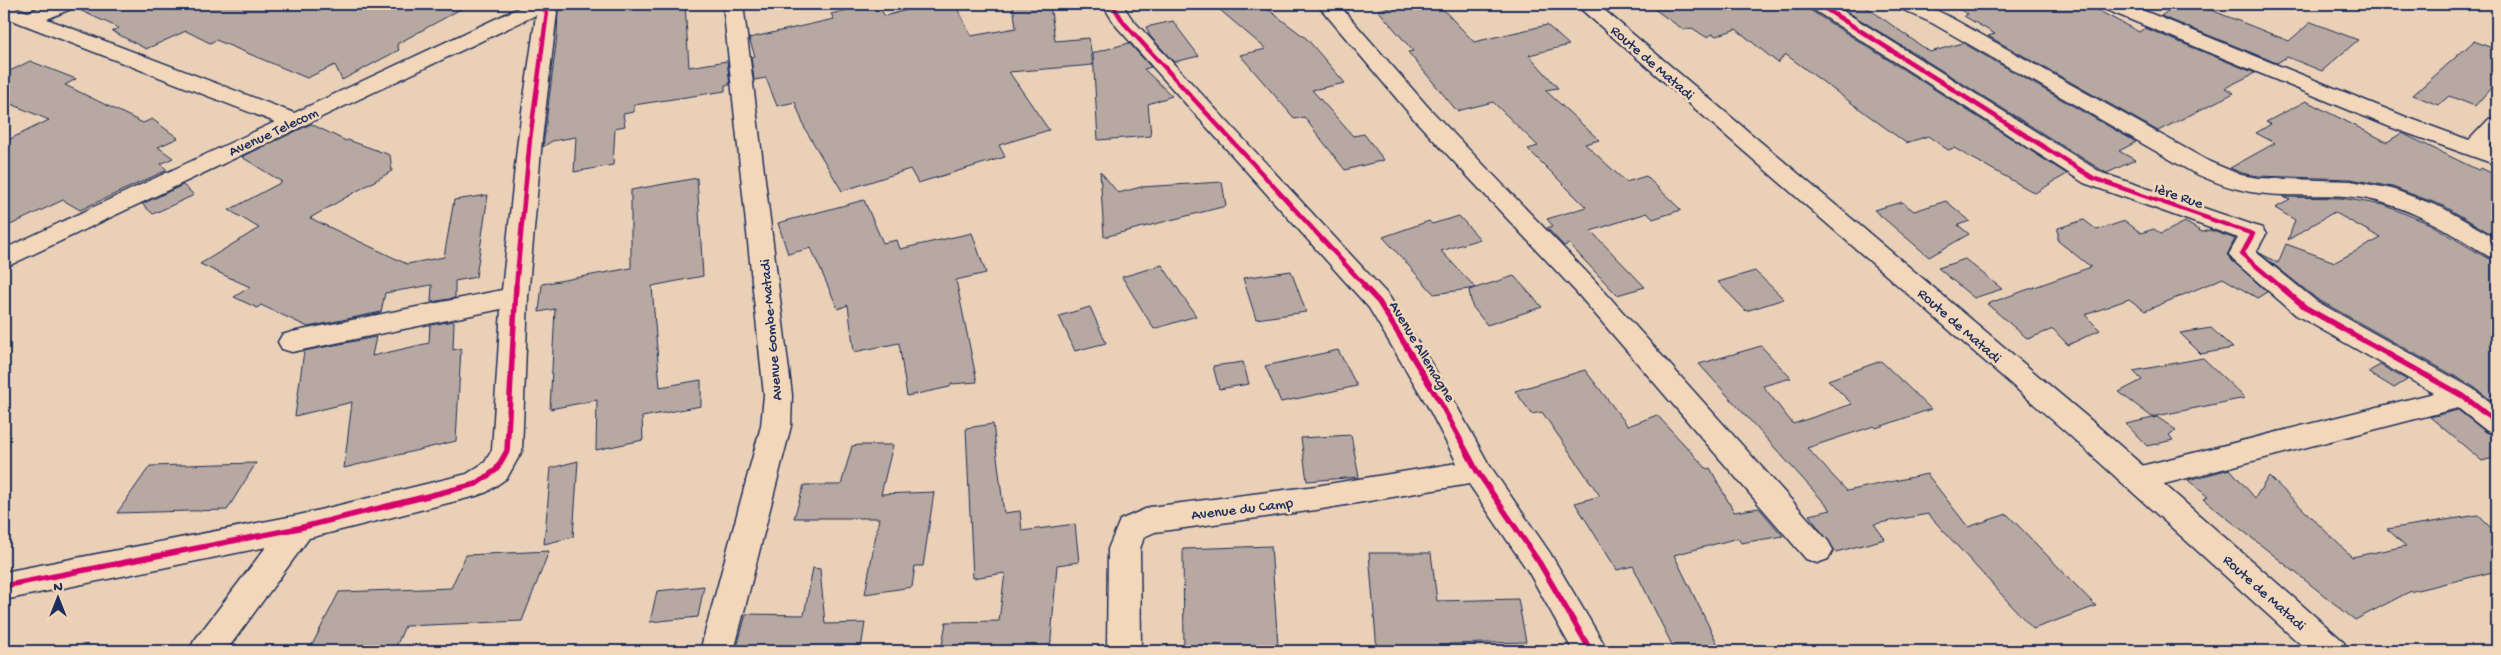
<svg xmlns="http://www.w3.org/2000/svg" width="2501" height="655" font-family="'Gochi Hand',sans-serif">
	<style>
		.building { fill: #b7a8a1; stroke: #1b2f5e }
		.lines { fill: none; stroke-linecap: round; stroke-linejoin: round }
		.minor-casing { stroke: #1b2f5e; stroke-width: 3 }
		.highway-casing { stroke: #1b2f5e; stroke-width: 3 }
		.minor { fill: #f3d7ba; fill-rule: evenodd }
		.highway { fill: #f3d7ba; fill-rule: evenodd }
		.cycleway-far1-casing { stroke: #f3d7ba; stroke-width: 7 }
		.cycleway-casing { stroke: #f3d7ba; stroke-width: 9 }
		.cycleway-far1 { stroke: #d6006c; stroke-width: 4.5 }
		.cycleway { stroke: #d6006c; stroke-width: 5.5 }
		.labels { text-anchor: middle; stroke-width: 5; stroke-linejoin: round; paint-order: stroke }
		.street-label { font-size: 15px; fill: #1b2f5e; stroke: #f3d7ba }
	</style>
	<rect width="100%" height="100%" fill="#ead0b6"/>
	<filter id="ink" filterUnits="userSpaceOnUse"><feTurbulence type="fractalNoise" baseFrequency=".02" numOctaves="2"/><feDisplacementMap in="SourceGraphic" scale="10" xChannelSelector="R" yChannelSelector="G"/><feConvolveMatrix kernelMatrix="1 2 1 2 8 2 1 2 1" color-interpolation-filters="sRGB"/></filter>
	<g filter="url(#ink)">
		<g class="building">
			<polygon points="78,4 470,4 397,44 399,50 342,80 335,65 307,78 216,40 210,43 186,31 146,49 112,31 119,28 75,8"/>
			<polygon points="568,4 685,4 689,67 727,61 730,85 725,85 725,91 634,105 634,112 623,114 625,126 615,128 613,165 574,172 576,137 552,141 543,147 557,36 558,10 569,8"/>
			<polygon points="871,4 877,4 885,16 929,4 955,4 971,36 1016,28 1013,4 1050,4 1055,41 1089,38 1093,65 1009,72 1049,130 999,145 1005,157 918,183 910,169 842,191 805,129 795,102 777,106 766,78 754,80 751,57 755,56 749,38 834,19 831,14"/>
			<polygon points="1213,4 1261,4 1307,39 1345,83 1312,90 1353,136 1364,134 1384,160 1345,170 1304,117 1295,119 1240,55 1266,49"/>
			<polygon points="1406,4 1438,4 1474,42 1547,25 1569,45 1529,55 1558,88 1545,90 1599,140 1585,144 1626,182 1646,176 1681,210 1653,219 1647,213 1591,231 1645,287 1617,295 1569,244 1564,246 1547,228 1553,226 1547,219 1586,207 1528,149 1538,146 1493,102 1457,111 1408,52 1413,51 1378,10"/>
			<polygon points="1647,4 1806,4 1810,10 2067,174 2035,193 1954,148 1948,150 1928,136 1906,143 1785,54 1778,63 1736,29 1716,36 1713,34 1706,37 1692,28 1684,30"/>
			<polygon points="1835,4 1862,4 1930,52 1963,43 2136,142 2119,151 2135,160 2107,173 2103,171"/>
			<polygon points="1949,4 2086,4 2139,32 2145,28 2255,73 2225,88 2234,93 2158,131 1988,36 1995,34 1964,16 1968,14"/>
			<polygon points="2177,4 2196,4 2289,41 2311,22 2358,40 2322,71 2287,57 2277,63 2161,16"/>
			<polygon points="1173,21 1180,31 1199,56 1174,62 1150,36 1146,27"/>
			<polygon points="2474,41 2497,50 2497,81 2475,106 2449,96 2438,105 2413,95"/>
			<polygon points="1129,43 1151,67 1144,69 1172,96 1148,104 1151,136 1098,140 1093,53"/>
			<polygon points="30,61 76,79 65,85 143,123 152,119 178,138 158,147 173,158 161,164 167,170 80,210 63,200 4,228 4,142 49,120 4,101 4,74"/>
			<polygon points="2306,101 2387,142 2402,133 2478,170 2481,168 2497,176 2497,232 2493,235 2444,206 2392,187 2351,179 2258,176 2242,173 2230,168 2275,143 2256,133 2271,124 2266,122"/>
			<polygon points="311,124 346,141 348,140 390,155 392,171 310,218 407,264 444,257 454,200 488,195 476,277 455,281 455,298 431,302 432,285 385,293 381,312 308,327 261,305 257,308 234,297 250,287 200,264 259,228 229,210 282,182 242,157"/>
			<polygon points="1100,171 1118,193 1141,187 1222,182 1226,206 1104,237"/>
			<polygon points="697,178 703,276 652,286 660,387 701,380 701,406 642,417 643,440 596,450 597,400 550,409 555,309 539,312 542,284 631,268 631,190"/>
			<polygon points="183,185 194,195 153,214 142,204"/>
			<polygon points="2283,197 2341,198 2384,205 2430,224 2487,258 2497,260 2497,405 2474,387 2317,299 2258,252 2278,263 2286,244 2335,262 2381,238 2334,212 2288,240 2295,220 2275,208 2290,200"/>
			<polygon points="864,200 883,243 897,240 900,249 972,233 986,273 956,280 977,382 951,384 950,387 907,396 899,343 854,352 848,305 838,309 811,248 788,254 778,223"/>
			<polygon points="1946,201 1970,221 1958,225 1969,234 1929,257 1874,210 1902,202 1914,211"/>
			<polygon points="1459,216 1480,239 1441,251 1476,288 1434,294 1383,237 1429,221 1432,224"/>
			<polygon points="2084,220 2097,230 2125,221 2141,233 2154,229 2161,234 2185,222 2202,232 2210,230 2235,239 2227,255 2267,292 2257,298 2223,278 2145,311 2129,299 2085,315 2100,330 2068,345 2053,329 2028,339 1987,304 2091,267 2058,241 2058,228"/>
			<polygon points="1965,259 2002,289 1974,298 1938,268"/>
			<polygon points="1162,265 1196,316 1154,329 1122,277"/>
			<polygon points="1291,271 1306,312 1256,319 1243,278"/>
			<polygon points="1755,271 1784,299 1746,311 1718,282"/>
			<polygon points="1514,276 1542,307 1487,325 1472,306 1469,290"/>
			<polygon points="1090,307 1106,343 1075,351 1059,316"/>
			<polygon points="454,321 453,350 461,348 456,441 344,468 352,402 295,416 304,351 376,337 372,356 429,343 430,325"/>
			<polygon points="2211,328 2233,348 2201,354 2180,333"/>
			<polygon points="1761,346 1791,378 1763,386 1793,424 1852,404 1828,380 1881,361 1931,409 1876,428 1874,426 1807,448 1847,491 1927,474 1968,527 2007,514 2096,606 2033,629 1928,514 1874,524 1885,539 1836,552 1809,515 1831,510 1699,364"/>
			<polygon points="1338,350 1357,386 1281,402 1265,366"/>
			<polygon points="2203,358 2245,398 2152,417 2119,392 2142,380 2133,371"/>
			<polygon points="1243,362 1249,384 1219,389 1213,366"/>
			<polygon points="2380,365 2407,380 2394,388 2368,372"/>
			<polygon points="1585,370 1628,426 1657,415 1707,469 1710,468 1734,512 1759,508 1783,536 1741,543 1738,538 1674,555 1721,651 1675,651 1633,566 1617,570 1575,503 1600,496 1542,412 1532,414 1515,391"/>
			<polygon points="2458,410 2486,432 2497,437 2497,457 2482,461 2430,417"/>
			<polygon points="2157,417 2176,430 2169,435 2173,440 2147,446 2126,424"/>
			<polygon points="993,424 1004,513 1020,511 1022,531 1075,524 1079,562 1057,565 1050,651 941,651 946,622 999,621 1005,573 973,578 966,428"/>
			<polygon points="1351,435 1359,477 1307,481 1301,438"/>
			<polygon points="860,445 893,445 881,494 934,492 923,566 915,566 912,587 865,594 879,518 794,518 804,485 841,485 852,446"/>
			<polygon points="578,461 573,537 544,544 551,468"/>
			<polygon points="256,463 227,510 117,513 150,466"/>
			<polygon points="2230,469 2255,498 2269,476 2352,557 2406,546 2387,529 2478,515 2497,534 2497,571 2409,592 2355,620 2203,499 2208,497 2188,480"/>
			<polygon points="1271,546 1278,646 1184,650 1183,549"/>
			<polygon points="549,551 522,621 405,626 394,651 309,651 339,592 451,588 466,555"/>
			<polygon points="1369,553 1431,553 1437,601 1518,599 1526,642 1449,644 1450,651 1377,651"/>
			<polygon points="813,568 820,569 825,624 865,623 861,648 805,651 736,651 746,614 804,615"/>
			<polygon points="704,586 698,617 650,622 657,591"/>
		</g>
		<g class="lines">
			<defs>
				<g id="minor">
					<polygon points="4,4 28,12 48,4 76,4 73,8 47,19 294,113 527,4 553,4 557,12 542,139 528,297 522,451 507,478 487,492 476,496 309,538 226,651 189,651 194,641 266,547 4,600 4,572 299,515 467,474 485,462 492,450 501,309 292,352 282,349 278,342 282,335 292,332 502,290 518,139 536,15 4,268 4,249 275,122 4,17"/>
					<polygon points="723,4 743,4 792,395 791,426 734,651 700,651 761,426 764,395"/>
					<polygon points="1102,4 1122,4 1132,19 1389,296 1450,394 1488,463 1550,553 1608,651 1573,651 1528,571 1469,484 1316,510 1155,532 1144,537 1140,549 1141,651 1107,651 1108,549 1120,520 1150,507 1316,486 1457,463 1427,405 1369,308 1117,27"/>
					<polygon points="1317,4 1338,4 1429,108 1595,281 1828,541 1833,550 1828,559 1817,563 1806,559 1577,293 1413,118"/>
					<polygon points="1808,4 1832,4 2102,173 2262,228 2266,234 2256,252 2316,301 2473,389 2497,407 2497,434 2487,431 2458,408 2137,491 2126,487 2122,479 2126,471 2137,467 2434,393 2296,315 2233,260 2229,254 2238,238 2084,183 1811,8"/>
					<path d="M1896 4H1923L1946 15 2210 162 2241 175 2258 178 2351 181 2392 189 2443 208 2497 239V258L2488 256C2451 232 2412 208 2368 199 2332 192 2294 198 2258 193 2234 190 2214 182 2192 172L1932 23 1899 8Z"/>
					<polygon points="2099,4 2127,4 2406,117 2469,140 2489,119 2497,117 2497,138 2489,147 2497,150 2497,165 2390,127 2102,8"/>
				</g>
				<polygon id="highway" points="1575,4 1597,4 2086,416 2343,641 2348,651 2308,651 2066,432"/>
			</defs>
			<use href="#minor" class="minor-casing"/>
			<use href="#highway" class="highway-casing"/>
			<use href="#minor" class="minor"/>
			<use href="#highway" class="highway"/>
			<defs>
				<g id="cycleway-far1">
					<polyline points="1112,4 1124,23 1366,287"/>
					<polyline points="1818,4 2093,178 2253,234 2242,254 2281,287"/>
					<polyline points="516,287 530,139 547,12 538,4"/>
				</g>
				<g id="cycleway">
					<polyline points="1364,286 1379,302 1440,402 1477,471 1539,562 1591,651"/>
					<polyline points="2280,286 2306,308 2463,396 2497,423"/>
					<polyline points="4,586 299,528 476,484 496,470 507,451 516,286"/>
				</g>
			</defs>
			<use href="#cycleway-far1" class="cycleway-far1-casing"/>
			<use href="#cycleway" class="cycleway-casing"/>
			<use href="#cycleway-far1" class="cycleway-far1"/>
			<use href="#cycleway" class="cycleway"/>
		</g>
	</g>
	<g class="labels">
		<g class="street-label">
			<text transform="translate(1653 62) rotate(41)" y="5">Route de Matadi</text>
			<text transform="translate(273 131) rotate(-25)" y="5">Avenue Telecom</text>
			<text transform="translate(2179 195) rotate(19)" y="5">Ière Rue</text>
			<text transform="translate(1960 325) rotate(41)" y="5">Route de Matadi</text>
			<text transform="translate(770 330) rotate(-95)" y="5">Avenue Gombe-Matadi</text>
			<text transform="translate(1423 351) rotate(59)" y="5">Avenue Allemagne</text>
			<text transform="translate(1242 508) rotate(-7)" y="5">Avenue du Camp</text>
			<text transform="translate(2265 592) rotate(42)" y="5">Route de Matadi</text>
		</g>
	</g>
	<rect width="2501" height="655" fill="none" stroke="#f3d7ba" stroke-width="20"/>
	<rect x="10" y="10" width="2481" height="635" fill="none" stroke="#1b2f5e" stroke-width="2" filter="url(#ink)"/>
	<g transform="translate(58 598)" stroke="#f3d7ba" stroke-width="4" paint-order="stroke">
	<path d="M0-4L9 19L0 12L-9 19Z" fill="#1b2f5e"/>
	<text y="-8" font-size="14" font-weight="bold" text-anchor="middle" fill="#1b2f5e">N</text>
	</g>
</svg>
